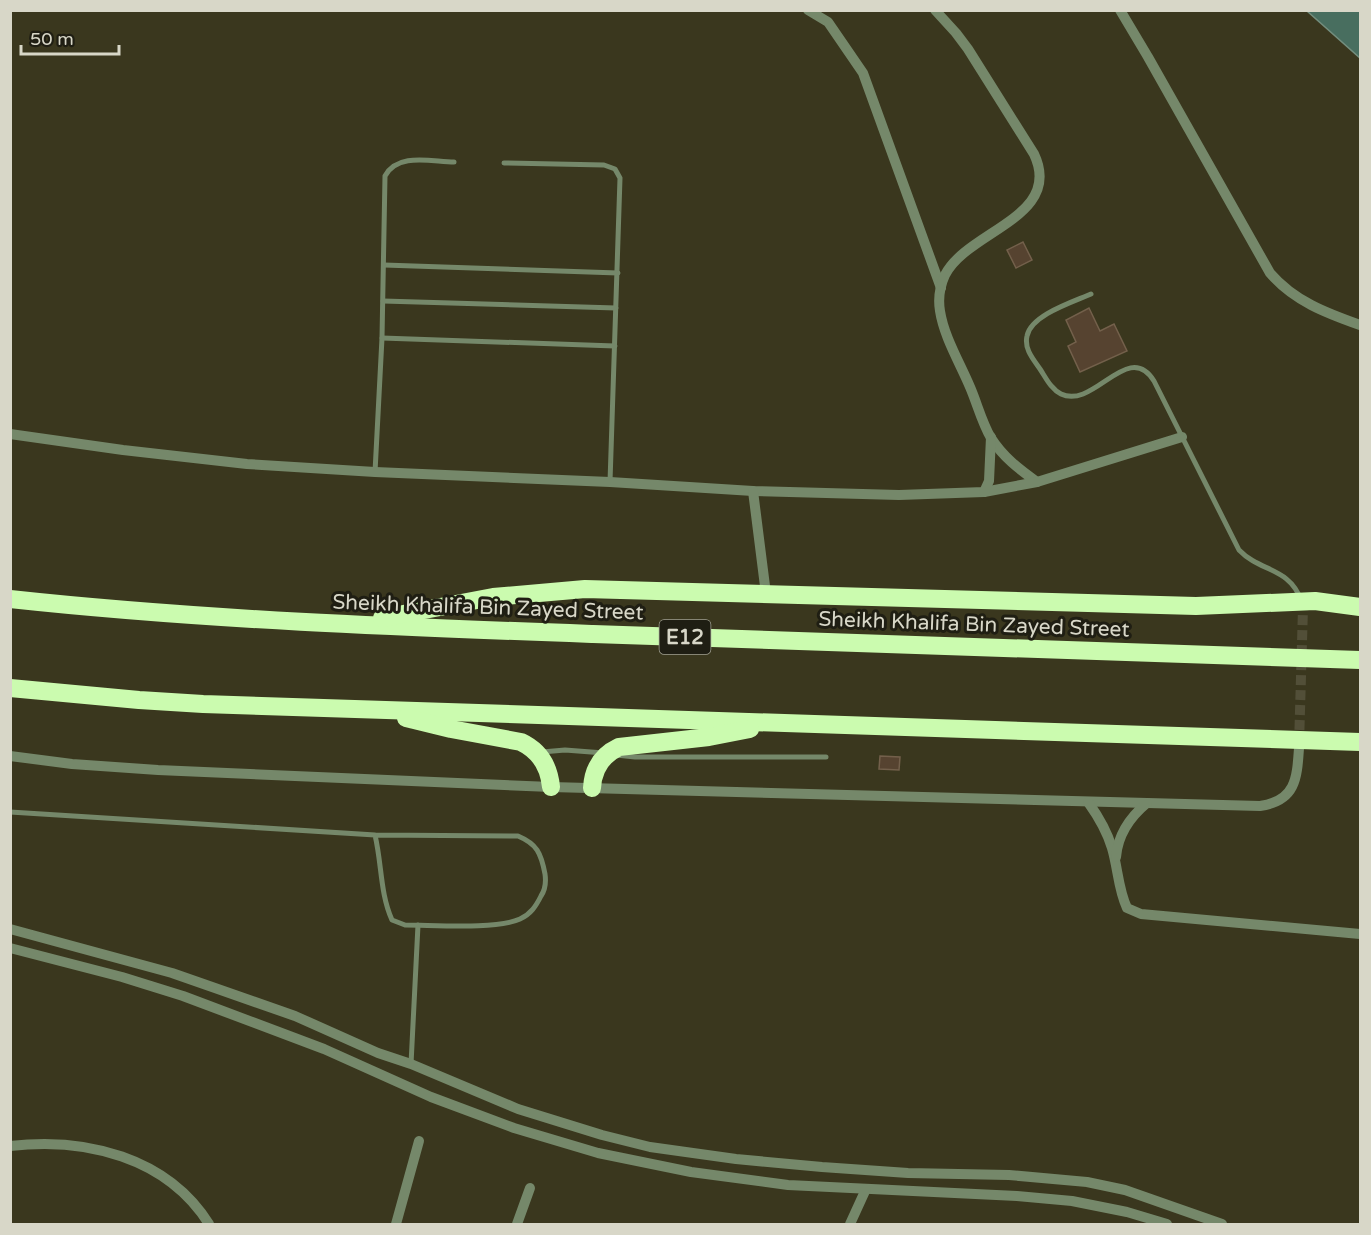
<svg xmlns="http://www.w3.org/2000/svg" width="1371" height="1235" font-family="'Varela Round',sans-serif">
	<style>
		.water { fill: #486e5f; stroke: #738e7e; stroke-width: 1.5 }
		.building { fill: #564330; stroke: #73604b; stroke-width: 1.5 }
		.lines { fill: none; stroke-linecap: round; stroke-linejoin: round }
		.street-tunnel { stroke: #524f38; stroke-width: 10; stroke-dasharray: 10 5; stroke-linecap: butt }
		.lane { stroke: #75886a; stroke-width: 5 }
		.street { stroke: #75886a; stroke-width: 10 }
		.highway { stroke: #cbfbaf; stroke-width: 18 }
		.labels { text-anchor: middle; stroke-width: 6; stroke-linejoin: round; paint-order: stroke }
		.shield { fill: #1f1e13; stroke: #a0a092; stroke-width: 1.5 }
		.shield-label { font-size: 20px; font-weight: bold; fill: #d8d7c8 }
		.street-label { font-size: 21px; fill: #d8d7c8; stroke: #1f1e13 }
	</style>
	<rect width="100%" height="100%" fill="#3a371e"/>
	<polygon class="water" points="1307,11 1360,11 1360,58"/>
	<g class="building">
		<polygon points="1023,242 1032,260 1016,268 1007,250"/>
		<polygon points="1089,308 1100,331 1114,324 1127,351 1080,372 1068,346 1076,342 1066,320"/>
		<polygon points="880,756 900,757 899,770 879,769"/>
	</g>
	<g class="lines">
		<polyline class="street-tunnel" points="1299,745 1303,608"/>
		<g class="lane">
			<polyline points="504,163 604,165 615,169 620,178 610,482"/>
			<polyline points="384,265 618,273"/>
			<path d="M1091 294C1073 302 1031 315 1027 336 1024 349 1033 359 1040 369 1046 378 1051 389 1061 394 1094 410 1128 339 1154 381L1239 550C1260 572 1289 567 1301 600"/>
			<polyline points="383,301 616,308"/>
			<polyline points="382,338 615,346"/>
			<path d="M375 472 382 338 385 176C398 152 432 162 454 162"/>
			<polyline points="542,752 565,750 604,753"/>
			<polyline points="616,755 635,757 826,757"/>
			<path d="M10 812 375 835 518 836C537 844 541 853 545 874 546 881 545 890 541 896 536 906 531 914 520 919 496 930 434 925 405 925L392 920C380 893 382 865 375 835"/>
			<polyline points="411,1064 418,925"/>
		</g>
		<g class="street">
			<polyline points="808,10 828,22 863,73 941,288"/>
			<path d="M935 10 956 33 968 49 1034 154C1064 217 967 231 945 275 940 286 938 299 940 311 944 337 960 363 970 387 977 403 982 423 991 438 1003 457 1019 469 1037 482"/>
			<path d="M1120 10 1148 57 1270 273C1294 301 1326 313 1360 325"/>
			<polyline points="10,434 123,450 247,464 375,472 610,482 753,491 899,495 984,492 1037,482 1182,437"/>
			<polyline points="753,491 766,594"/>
			<polyline points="984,492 989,481 991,437"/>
			<path d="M10 756 72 764 158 770 551 787 1260 806C1296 801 1297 778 1299 748"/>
			<path d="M1088 802C1098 816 1107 831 1112 848 1118 868 1118 889 1127 908L1141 914 1360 934"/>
			<path d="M1116 857C1118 834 1130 817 1147 803"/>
			<polyline points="10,929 172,973 215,988 295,1016 378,1053 411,1064 518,1109 602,1135 650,1147 736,1159 822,1167 908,1173 1009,1175 1087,1182 1125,1190 1222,1224"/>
			<polyline points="10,948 122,977 183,996 324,1049 431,1097 514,1128 598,1153 691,1172 788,1185 1017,1196 1072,1201 1127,1212 1167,1224"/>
			<path d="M10 1146C85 1137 167 1157 209 1224"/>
			<polyline points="396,1224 419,1141"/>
			<polyline points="517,1224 530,1188"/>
			<polyline points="850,1224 866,1189"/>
		</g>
		<g class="highway">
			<path d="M10 599C204 620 399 627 593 634 849 643 1105 651 1360 660"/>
			<polyline points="382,618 493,597 585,589 1196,606 1315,601 1360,607"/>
			<polyline points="10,688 139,700 203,704 1360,742"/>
			<path d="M406 718 451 729 521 742C540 751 549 766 551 787"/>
			<path d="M592 788C593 769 602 755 619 747L709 737 750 729"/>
		</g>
	</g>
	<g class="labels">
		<rect class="shield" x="659.5" y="620" width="51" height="34" rx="4.5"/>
		<g class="shield-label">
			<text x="685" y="644">E12</text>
		</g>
		<g class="street-label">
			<text transform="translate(488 607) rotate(2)" y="7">Sheikh Khalifa Bin Zayed Street</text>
			<text transform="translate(974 624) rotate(2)" y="7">Sheikh Khalifa Bin Zayed Street</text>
		</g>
	</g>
	<rect width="1371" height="1235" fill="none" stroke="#d8d7c8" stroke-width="24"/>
	<path d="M21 45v9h98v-9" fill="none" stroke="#d8d7c8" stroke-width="3"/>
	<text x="30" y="45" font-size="18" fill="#d8d7c8" stroke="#1f1e13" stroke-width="4.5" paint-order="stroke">50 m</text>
</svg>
